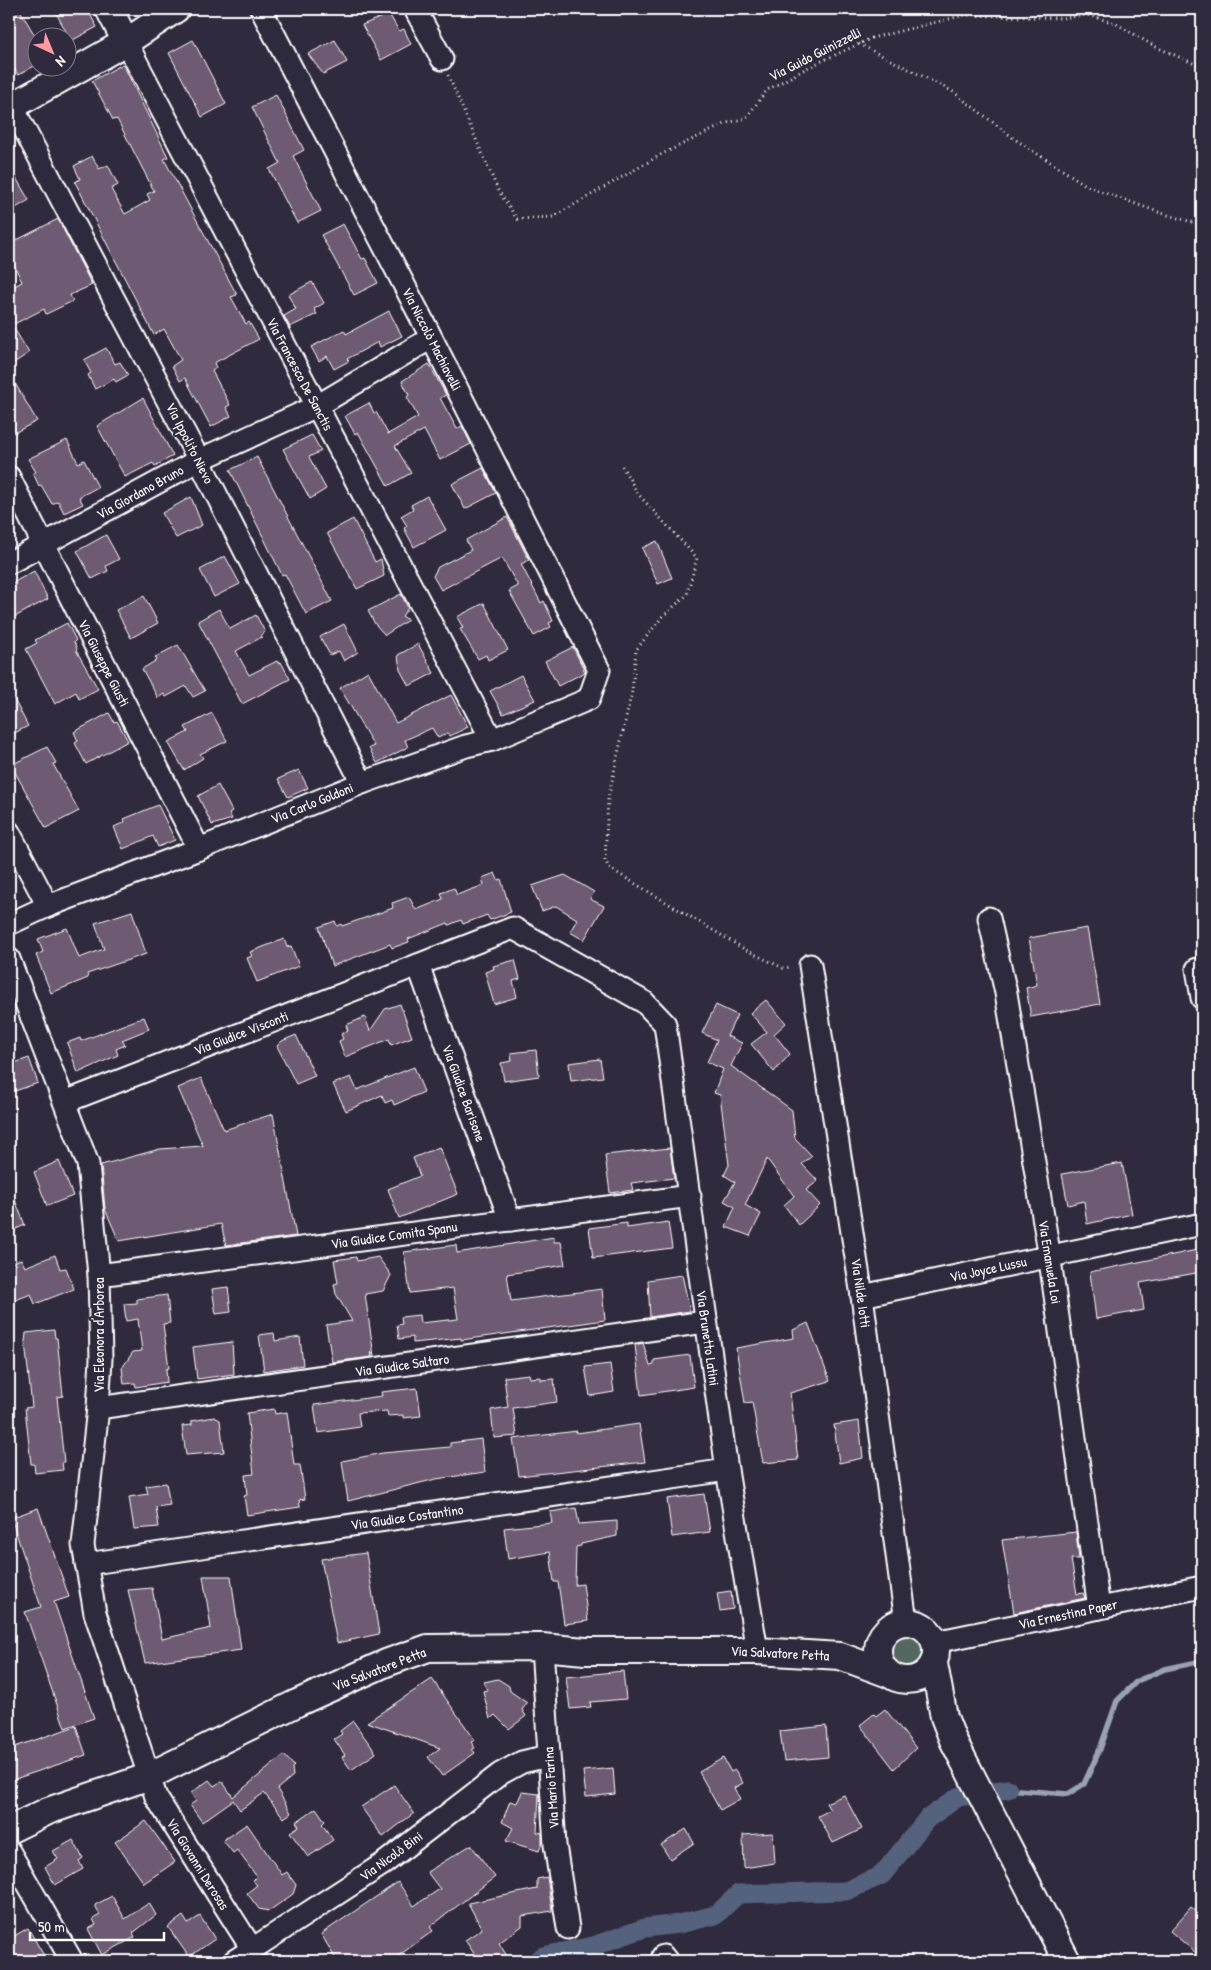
<svg xmlns="http://www.w3.org/2000/svg" width="1211" height="1970" font-family="'Patrick Hand',sans-serif">
	<style>
		.green { fill: #546861; stroke: #aab4b0 }
		.lines { fill: none; stroke-linecap: round; stroke-linejoin: round }
		.stream { stroke: #99a1b2; stroke-width: 5.5 }
		.canal { stroke: #55627e; stroke-width: 19 }
		.building { fill: #6e5a72; stroke: #fff }
		.minor-casing { stroke: #fff; stroke-width: 25 }
		.tertiary-casing { stroke: #fff; stroke-width: 30 }
		.path { stroke: #fff; stroke-width: 3; stroke-dasharray: 1 4; stroke-linecap: butt }
		.minor { stroke: #2f2a3d; stroke-width: 21 }
		.tertiary { stroke: #2f2a3d; stroke-width: 26 }
		.labels { text-anchor: middle; stroke-width: 4; stroke-linejoin: round; paint-order: stroke }
		.street-label { font-size: 14px; fill: #fff; stroke: #2f2a3d }
	</style>
	<rect width="100%" height="100%" fill="#2f2a3d"/>
	<filter id="ink" filterUnits="userSpaceOnUse"><feTurbulence type="fractalNoise" baseFrequency=".02" numOctaves="2"/><feDisplacementMap in="SourceGraphic" scale="10" xChannelSelector="R" yChannelSelector="G"/><feConvolveMatrix kernelMatrix="1 2 1 2 8 2 1 2 1" color-interpolation-filters="sRGB"/></filter>
	<g filter="url(#ink)">
		<circle class="green" cx="906" cy="1651" r="21"/>
		<g class="lines">
			<polyline class="stream" points="1008,1789 1068,1794 1084,1784 1100,1749 1117,1701 1137,1681 1165,1669 1202,1661"/>
			<polyline class="canal" points="536,1961 543,1956 593,1946 645,1928 679,1924 716,1915 738,1894 846,1891 882,1875 927,1819 958,1797 1008,1789"/>
		</g>
		<g class="building">
			<polygon points="54,9 87,9 97,27 71,41"/>
			<polygon points="20,10 38,41 38,64 18,75 9,59 9,16"/>
			<polygon points="389,14 399,31 404,29 411,44 381,60 362,25"/>
			<polygon points="193,40 226,104 202,117 169,53"/>
			<polygon points="335,40 347,62 323,74 308,54"/>
			<polygon points="123,64 168,157 164,159 237,295 231,297 246,324 249,322 259,339 214,363 216,368 212,371 230,405 226,407 231,416 211,427 185,378 180,381 172,366 181,360 164,329 154,335 75,182 80,179 74,166 92,156 99,169 108,165 118,185 111,189 125,214 150,200 147,194 154,191 117,119 113,120 92,81"/>
			<polygon points="276,95 304,150 293,156 321,211 297,223 269,169 280,163 252,107"/>
			<polygon points="9,166 29,200 9,212"/>
			<polygon points="58,219 92,285 70,295 73,301 46,314 44,309 12,325 29,353 9,366 9,289 22,282 9,254 9,244"/>
			<polygon points="343,224 362,259 365,258 378,283 354,295 321,235"/>
			<polygon points="312,282 324,303 314,309 317,314 290,327 284,316 296,309 288,295"/>
			<polygon points="389,311 402,336 380,347 378,342 347,359 349,361 334,369 327,356 319,361 311,347 344,330 346,334"/>
			<polygon points="106,348 115,364 120,362 128,375 116,382 114,379 95,389 88,375 91,373 84,360"/>
			<polygon points="429,364 446,395 440,398 457,429 462,426 471,444 440,460 424,430 395,446 411,473 388,486 358,432 355,434 345,416 369,403 374,413 376,412 388,434 418,417 407,397 409,395 402,381"/>
			<polygon points="9,373 37,421 14,433 9,424"/>
			<polygon points="143,398 173,456 155,466 153,463 125,477 97,426"/>
			<polygon points="312,435 321,451 309,457 326,489 310,499 283,449"/>
			<polygon points="67,440 78,463 84,460 98,487 79,497 83,504 64,513 58,501 52,504 41,485 39,486 33,473 36,472 28,459"/>
			<polygon points="257,457 332,601 306,614 285,574 282,575 230,470"/>
			<polygon points="483,468 496,493 465,509 452,484"/>
			<polygon points="427,496 446,530 414,547 404,528 407,526 401,516 413,509 411,505"/>
			<polygon points="191,497 202,525 176,538 162,513"/>
			<polygon points="507,517 529,560 521,564 541,603 544,601 553,621 549,623 551,627 534,636 509,591 518,586 502,558 441,590 433,576 438,567 471,550 466,540"/>
			<polygon points="353,519 375,562 381,559 384,576 357,589 327,533"/>
			<polygon points="106,535 119,559 106,566 108,571 92,579 77,551"/>
			<polygon points="657,541 672,578 658,584 642,548"/>
			<polygon points="225,556 240,584 214,597 200,570"/>
			<polygon points="34,571 48,599 9,620 9,585"/>
			<polygon points="401,594 408,608 402,616 408,620 385,635 375,624 368,611"/>
			<polygon points="144,596 158,623 131,638 116,610"/>
			<polygon points="484,603 508,650 488,660 486,655 478,659 460,629 463,628 457,617"/>
			<polygon points="219,609 230,629 256,615 265,632 261,635 262,637 236,651 249,675 277,661 278,663 281,662 290,679 242,704 198,621"/>
			<polygon points="67,623 76,640 74,642 77,649 76,650 98,689 79,699 76,692 55,704 26,649 37,643 35,640"/>
			<polygon points="344,624 358,652 344,661 339,651 330,655 320,637"/>
			<polygon points="418,644 434,673 409,686 400,670 398,655"/>
			<polygon points="178,645 205,691 193,697 186,686 166,697 164,694 158,698 142,669 157,660 155,657"/>
			<polygon points="573,647 585,672 558,686 545,661"/>
			<polygon points="368,671 396,723 451,695 468,727 450,736 448,733 438,738 432,728 405,740 408,747 377,763 369,748 374,746 340,688"/>
			<polygon points="521,675 535,700 503,714 490,691"/>
			<polygon points="9,690 28,726 9,736"/>
			<polygon points="109,713 114,722 117,721 128,741 86,764 75,743 78,741 74,732"/>
			<polygon points="212,713 227,741 200,754 203,758 184,770 168,742 188,732 185,727"/>
			<polygon points="47,747 56,763 53,764 79,811 46,828 11,765"/>
			<polygon points="299,770 308,788 288,797 278,779"/>
			<polygon points="218,785 232,811 229,813 232,819 212,825 198,796"/>
			<polygon points="158,805 175,840 158,847 153,836 123,849 114,827 125,822 124,819"/>
			<polygon points="495,873 498,880 501,879 511,912 490,920 487,915 463,924 461,920 449,925 448,923 408,939 409,942 392,948 390,944 332,966 319,927 335,921 337,926 341,924 342,926 393,908 392,903 409,897 416,910 443,899 441,893 454,888 457,895 484,885 482,878"/>
			<polygon points="565,875 594,892 590,899 604,906 584,940 570,932 577,919 556,906 542,911 532,886"/>
			<polygon points="132,911 146,954 87,974 88,978 51,993 36,955 43,952 38,939 67,928 79,958 104,949 95,923"/>
			<polygon points="1087,928 1100,1004 1031,1017 1026,988 1037,985 1029,938"/>
			<polygon points="284,939 287,947 291,946 299,966 257,982 247,958 252,956 250,952"/>
			<polygon points="515,960 520,979 513,981 517,997 494,1004 485,972 494,969 493,966"/>
			<polygon points="766,1000 786,1023 774,1034 790,1054 774,1072 751,1044 767,1032 750,1013"/>
			<polygon points="400,1004 412,1037 391,1045 389,1039 345,1057 339,1041 343,1039 341,1034 348,1031 346,1025 365,1017 370,1031 385,1009"/>
			<polygon points="716,1005 737,1015 727,1036 742,1043 731,1066 792,1110 795,1138 812,1156 802,1164 818,1181 806,1190 820,1205 799,1225 784,1205 794,1196 767,1159 745,1205 761,1214 750,1236 726,1227 735,1207 724,1201 735,1182 724,1175 729,1165 720,1095 714,1093 723,1069 707,1062 717,1040 702,1033"/>
			<polygon points="144,1017 149,1029 122,1040 125,1045 116,1049 118,1055 78,1073 67,1043 80,1038 81,1041"/>
			<polygon points="296,1035 315,1076 296,1084 277,1046 282,1041"/>
			<polygon points="536,1050 539,1076 504,1081 501,1063 512,1061 511,1053"/>
			<polygon points="29,1058 38,1083 12,1092 9,1084 9,1065"/>
			<polygon points="600,1059 603,1077 571,1081 569,1063"/>
			<polygon points="414,1067 424,1092 394,1105 392,1100 385,1103 382,1095 346,1111 333,1084 351,1077 357,1090"/>
			<polygon points="201,1078 224,1130 273,1114 296,1236 226,1245 221,1224 119,1241 105,1209 101,1165 160,1149 203,1146 178,1088"/>
			<polygon points="439,1147 458,1194 399,1218 388,1189 420,1176 413,1158"/>
			<polygon points="670,1148 674,1178 631,1183 633,1190 610,1193 605,1155"/>
			<polygon points="59,1161 73,1196 47,1206 34,1172"/>
			<polygon points="1122,1163 1132,1214 1087,1224 1084,1201 1068,1205 1062,1174"/>
			<polygon points="9,1185 25,1225 9,1232"/>
			<polygon points="668,1222 672,1248 593,1258 589,1228 627,1223 627,1228"/>
			<polygon points="554,1237 554,1242 561,1242 565,1265 507,1274 511,1301 602,1289 605,1320 461,1340 461,1338 413,1343 413,1337 399,1339 397,1325 402,1324 401,1317 419,1315 420,1323 458,1319 453,1288 410,1293 404,1252 456,1245 457,1253"/>
			<polygon points="1202,1249 1202,1272 1140,1283 1144,1310 1096,1319 1090,1272"/>
			<polygon points="55,1255 60,1269 66,1268 74,1289 35,1304 31,1294 13,1301 9,1289 9,1264 21,1259 25,1267"/>
			<polygon points="356,1257 357,1261 378,1257 391,1275 383,1291 365,1294 374,1356 371,1352 372,1357 332,1362 326,1325 352,1321 336,1294 334,1284 338,1283 334,1260"/>
			<polygon points="682,1275 690,1311 650,1317 648,1280"/>
			<polygon points="228,1287 231,1312 216,1314 212,1289"/>
			<polygon points="167,1295 170,1323 163,1324 169,1368 166,1369 167,1382 136,1387 135,1383 124,1384 122,1368 133,1352 142,1351 138,1319 126,1321 124,1304 137,1303 137,1299"/>
			<polygon points="808,1323 830,1381 790,1393 798,1460 763,1463 752,1402 745,1403 736,1348 794,1338 793,1330"/>
			<polygon points="54,1330 55,1338 57,1338 63,1396 57,1397 64,1462 62,1462 63,1470 35,1473 34,1464 31,1464 25,1408 32,1407 25,1342 26,1333"/>
			<polygon points="274,1333 275,1341 300,1337 303,1365 264,1371 259,1335"/>
			<polygon points="232,1342 234,1374 197,1379 193,1347"/>
			<polygon points="643,1343 650,1366 654,1365 654,1360 690,1355 694,1387 641,1395 635,1345"/>
			<polygon points="610,1364 614,1392 590,1396 585,1367"/>
			<polygon points="529,1374 530,1378 541,1377 541,1380 554,1379 557,1402 513,1408 517,1436 494,1438 491,1410 508,1407 504,1377"/>
			<polygon points="417,1388 421,1416 403,1418 403,1415 388,1416 387,1411 358,1413 360,1427 318,1433 314,1405 382,1396 381,1392"/>
			<polygon points="274,1409 275,1414 287,1412 294,1465 300,1465 305,1499 299,1500 300,1507 247,1515 244,1496 247,1495 245,1475 254,1474 247,1413"/>
			<polygon points="214,1417 220,1420 224,1452 186,1455 182,1426 192,1425 192,1421"/>
			<polygon points="859,1421 863,1458 839,1463 834,1425"/>
			<polygon points="639,1424 645,1462 519,1476 513,1439 577,1431 577,1433"/>
			<polygon points="481,1439 485,1472 436,1479 348,1501 342,1461 383,1453 450,1447 450,1443"/>
			<polygon points="166,1483 170,1505 156,1507 159,1527 134,1529 129,1497 148,1494 146,1486"/>
			<polygon points="704,1494 710,1532 672,1537 667,1499"/>
			<polygon points="38,1508 69,1597 54,1602 94,1718 65,1728 25,1612 41,1607 11,1518"/>
			<polygon points="576,1508 579,1524 617,1521 617,1536 581,1544 581,1546 576,1547 575,1585 583,1584 588,1621 564,1624 558,1582 554,1582 550,1552 508,1559 504,1528 552,1523 550,1512"/>
			<polygon points="1076,1532 1079,1559 1071,1559 1077,1594 1083,1593 1085,1598 1014,1613 1002,1540"/>
			<polygon points="366,1553 379,1634 337,1643 321,1559"/>
			<polygon points="203,1576 231,1576 241,1650 145,1663 128,1590 152,1588 162,1639 211,1628"/>
			<polygon points="731,1591 733,1609 720,1611 717,1593"/>
			<polygon points="623,1671 626,1699 590,1702 591,1707 570,1709 566,1677"/>
			<polygon points="432,1679 475,1740 471,1742 475,1748 472,1749 475,1753 442,1776 428,1757 440,1748 367,1722"/>
			<polygon points="498,1679 509,1686 510,1691 527,1703 522,1710 526,1716 509,1729 495,1715 490,1719 483,1691 487,1690 484,1682"/>
			<polygon points="885,1709 916,1748 894,1769 860,1725 874,1714 876,1716"/>
			<polygon points="353,1721 376,1753 351,1770 342,1757 345,1755 334,1739 342,1734 340,1731"/>
			<polygon points="76,1726 86,1755 9,1781 9,1749"/>
			<polygon points="826,1726 828,1757 784,1761 780,1731"/>
			<polygon points="284,1755 294,1766 292,1768 293,1776 277,1789 291,1813 284,1818 264,1793 240,1810 233,1800 202,1822 190,1805 196,1801 191,1793 209,1780 214,1786 222,1781 233,1797"/>
			<polygon points="723,1758 731,1772 735,1770 743,1783 734,1788 740,1799 720,1810 699,1772"/>
			<polygon points="613,1768 615,1794 586,1797 583,1771"/>
			<polygon points="394,1785 414,1813 383,1837 361,1807"/>
			<polygon points="522,1792 539,1794 537,1832 542,1833 542,1843 539,1851 506,1841 513,1828 502,1822 510,1801 517,1803"/>
			<polygon points="844,1795 862,1829 833,1843 818,1816 830,1810 826,1803"/>
			<polygon points="316,1808 325,1821 322,1824 333,1840 308,1857 290,1832 299,1826 296,1822"/>
			<polygon points="146,1821 175,1862 144,1883 115,1842"/>
			<polygon points="247,1824 282,1875 287,1872 296,1885 293,1894 269,1911 259,1909 247,1893 257,1885 252,1880 257,1877 237,1850 233,1853 223,1840"/>
			<polygon points="686,1829 694,1843 670,1859 661,1845"/>
			<polygon points="773,1833 775,1863 744,1868 743,1835"/>
			<polygon points="73,1840 83,1858 79,1861 83,1869 55,1885 45,1867 58,1859 53,1851"/>
			<polygon points="471,1845 495,1877 430,1927 433,1931 391,1961 337,1961 321,1934 398,1882 414,1906 440,1889 427,1872"/>
			<polygon points="547,1877 552,1911 522,1916 522,1926 499,1943 510,1961 479,1961 465,1940 482,1929 468,1903 537,1889 537,1879"/>
			<polygon points="112,1896 125,1919 149,1903 156,1915 133,1933 135,1937 102,1955 88,1929 96,1925 93,1919 100,1915 95,1905"/>
			<polygon points="1191,1907 1202,1916 1202,1958 1170,1931"/>
			<polygon points="183,1916 188,1924 200,1916 215,1939 189,1957 168,1927"/>
			<polygon points="28,1928 47,1961 9,1961 9,1939"/>
		</g>
		<g class="lines">
			<defs>
				<g id="minor">
					<polyline points="415,9 442,59"/>
					<polyline points="126,42 492,740"/>
					<polyline points="12,106 199,460 362,783"/>
					<polyline points="9,477 199,849"/>
					<polyline points="9,563 199,460 317,406 431,338"/>
					<polyline points="9,832 48,906"/>
					<polyline points="989,918 1006,993 1048,1246 1099,1608"/>
					<polyline points="9,924 48,906 199,849 362,783 466,746 492,740 589,699 599,670 428,331 261,9"/>
					<polyline points="9,959 88,1164 99,1275 101,1359 98,1408 83,1545 95,1613 156,1797 252,1949"/>
					<polyline points="418,965 510,1220"/>
					<polyline points="810,965 862,1296 906,1622"/>
					<polyline points="1197,969 1202,998"/>
					<polyline points="65,1102 513,928 644,1002 665,1024 727,1470 757,1651"/>
					<polyline points="99,1275 690,1196"/>
					<polyline points="862,1296 1202,1224"/>
					<polyline points="98,1408 705,1322"/>
					<polyline points="86,1564 727,1470"/>
					<polyline points="935,1642 1202,1587"/>
					<polyline points="542,1647 555,1845 568,1928"/>
					<polyline points="9,1851 72,1961"/>
					<polyline points="663,1956 667,1961"/>
					<polyline points="234,1961 383,1864 500,1774 522,1762 548,1756"/>
				</g>
				<g id="tertiary">
					<polyline points="109,9 126,42"/>
					<polyline points="9,108 126,42 176,9"/>
					<circle cx="907" cy="1651" r="29"/>
					<polyline points="934,1664 944,1717 953,1740 1067,1961"/>
					<polyline points="9,1830 48,1811 147,1777 297,1703 386,1663 428,1648 542,1647 585,1651 757,1651 840,1656 886,1673"/>
				</g>
			</defs>
			<use href="#minor" class="minor-casing"/>
			<use href="#tertiary" class="tertiary-casing"/>
			<g class="path">
				<polyline points="859,44 952,91 1016,140 1089,187 1161,213 1202,225"/>
				<polyline points="448,75 498,190 517,219 553,217 662,154 727,123 746,118 767,90 809,67 872,38 965,15 1062,18 1087,15 1115,23 1154,46 1202,67"/>
				<polyline points="622,466 638,494 697,558 687,595 662,617 636,650 632,691 608,799 605,860 609,868 746,950 783,968 792,967"/>
			</g>
			<use href="#minor" class="minor"/>
			<use href="#tertiary" class="tertiary"/>
		</g>
	</g>
	<g class="labels">
		<g class="street-label">
			<text transform="translate(815 54) rotate(-27)" y="5">Via Guido Guinizzelli</text>
			<text transform="translate(432 339) rotate(63)" y="5">Via Niccolò Machiavelli</text>
			<text transform="translate(300 374) rotate(62)" y="5">Via Francesco De Sanctis</text>
			<text transform="translate(190 443) rotate(63)" y="5">Via Ippolito Nievo</text>
			<text transform="translate(140 492) rotate(-29)" y="5">Via Giordano Bruno</text>
			<text transform="translate(104 663) rotate(63)" y="5">Via Giuseppe Giusti</text>
			<text transform="translate(312 803) rotate(-22)" y="5">Via Carlo Goldoni</text>
			<text transform="translate(241 1033) rotate(-21)" y="5">Via Giudice Visconti</text>
			<text transform="translate(464 1093) rotate(70)" y="5">Via Giudice Barisone</text>
			<text transform="translate(394 1235) rotate(-8)" y="5">Via Giudice Comita Spanu</text>
			<text transform="translate(1050 1262) rotate(81)" y="5">Via Emanuela Loi</text>
			<text transform="translate(988 1269) rotate(-12)" y="5">Via Joyce Lussu</text>
			<text transform="translate(861 1293) rotate(82)" y="5">Via Nilde Iotti</text>
			<text transform="translate(99 1335) rotate(-90)" y="5">Via Eleonora d'Arborea</text>
			<text transform="translate(708 1338) rotate(82)" y="5">Via Brunetto Latini</text>
			<text transform="translate(402 1365) rotate(-8)" y="5">Via Giudice Saltaro</text>
			<text transform="translate(407 1517) rotate(-8)" y="5">Via Giudice Costantino</text>
			<text transform="translate(1068 1614) rotate(-12)" y="5">Via Ernestina Paper</text>
			<text transform="translate(780 1653) rotate(3)" y="5">Via Salvatore Petta</text>
			<text transform="translate(379 1669) rotate(-21)" y="5">Via Salvatore Petta</text>
			<text transform="translate(551 1788) rotate(-94)" y="5">Via Mario Farina</text>
			<text transform="translate(391 1856) rotate(-36)" y="5">Via Nicolò Bini</text>
			<text transform="translate(198 1864) rotate(58)" y="5">Via Giovanni Derosas</text>
		</g>
	</g>
	<rect width="1211" height="1970" fill="none" stroke="#2f2a3d" stroke-width="30"/>
	<rect x="15" y="15" width="1181" height="1940" fill="none" stroke="#fff" stroke-width="2" filter="url(#ink)"/>
	<g transform="translate(52 52) rotate(136)"><circle r="24" fill="#2f2a3d" stroke="#827f8b"/>
	<path d="M0-4L9 19L0 12L-9 19Z" fill="#ff9aa2"/>
	<text y="-8" font-size="14" font-weight="bold" text-anchor="middle" fill="#ffffff">N</text>
	</g>
	<path d="M30 1932v8h134v-8" fill="none" stroke="#ffffff" stroke-width="2.5"/>
	<text x="38" y="1932" font-size="15" fill="#ffffff" stroke="#2f2a3d" stroke-width="4" paint-order="stroke">50 m</text>
</svg>
